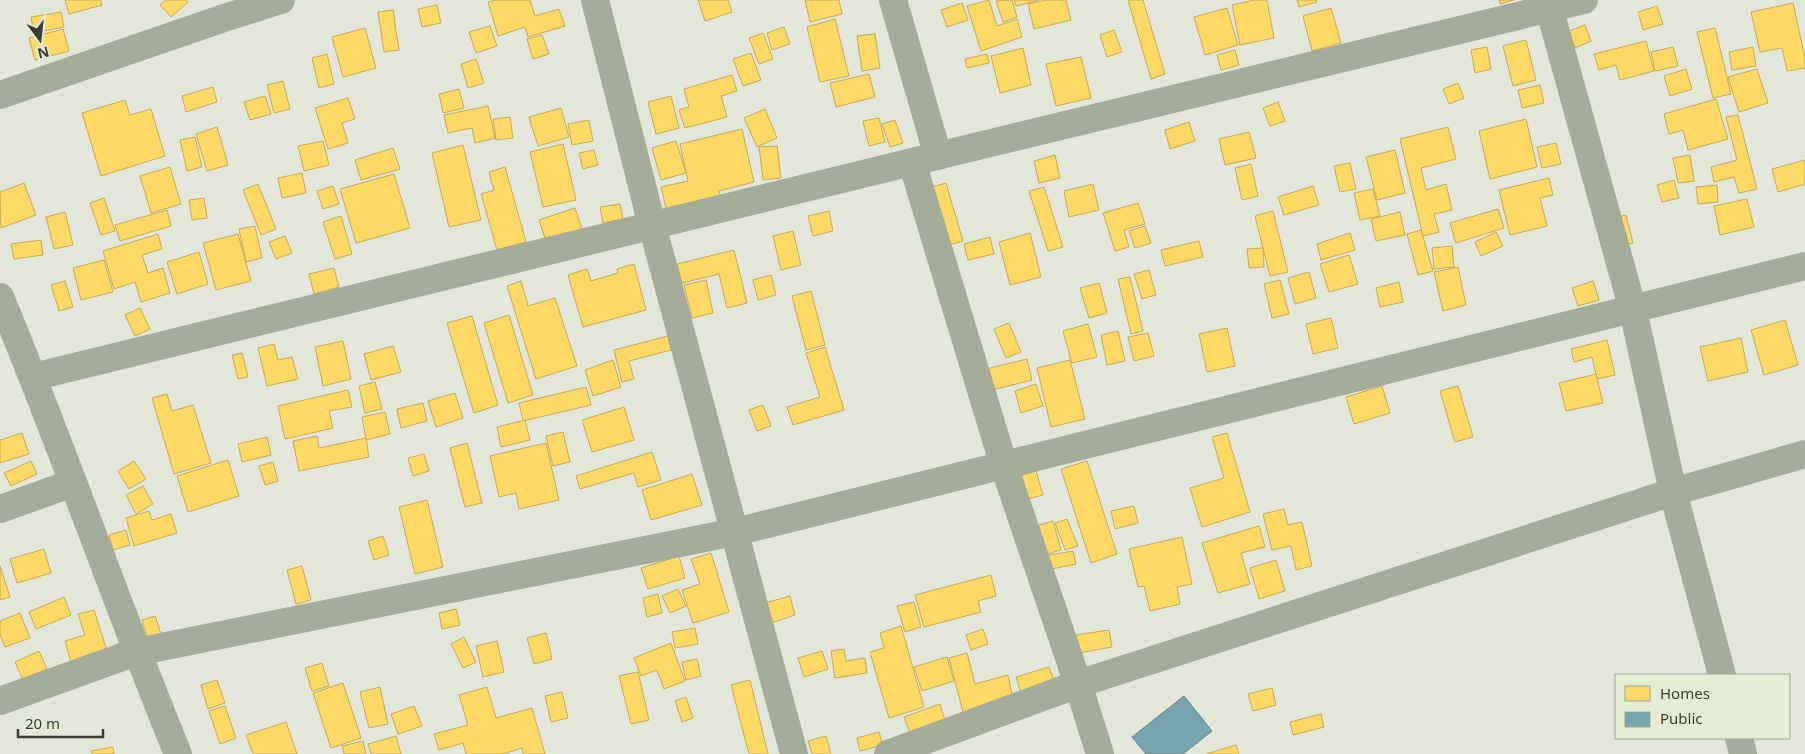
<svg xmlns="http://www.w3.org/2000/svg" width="1805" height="754" font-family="'Noto Sans',sans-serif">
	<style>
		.homes { fill: #ffd966; stroke: #c4aa57 }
		.public { fill: #76a5af; stroke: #64868a }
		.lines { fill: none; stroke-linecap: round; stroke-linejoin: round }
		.minor { stroke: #a6ac9b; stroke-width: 28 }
	</style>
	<rect width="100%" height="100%" fill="#e3e7da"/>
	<g class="homes">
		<polygon points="65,0 100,0 102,5 69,14"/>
		<polygon points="166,0 186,0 188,2 171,17 160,5"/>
		<polygon points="496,0 530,0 535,16 559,9 565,26 528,37 525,27 498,36 488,2"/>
		<polygon points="698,0 728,0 732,12 705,21"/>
		<polygon points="805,0 839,0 842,14 810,22"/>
		<polygon points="989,0 997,26 1017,19 1022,37 981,51 967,6"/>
		<polygon points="1012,0 1017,17 1003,22 996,1"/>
		<polygon points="1014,0 1039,0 1016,6"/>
		<polygon points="1046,0 1066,0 1071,20 1034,29 1028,4"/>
		<polygon points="1128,0 1143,0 1165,74 1151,79"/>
		<polygon points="1254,0 1267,0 1274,38 1240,45 1232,5"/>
		<polygon points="1297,0 1316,0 1317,2 1299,7"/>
		<polygon points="1499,0 1514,0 1500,4"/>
		<polygon points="962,3 968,20 947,27 941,10"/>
		<polygon points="1793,3 1805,58 1805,68 1787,71 1782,48 1760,52 1751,12"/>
		<polygon points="437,5 441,23 422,27 418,9"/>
		<polygon points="1657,6 1663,24 1643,30 1638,12"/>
		<polygon points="1227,8 1238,45 1205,55 1194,17"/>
		<polygon points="1331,8 1341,43 1312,51 1303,16"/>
		<polygon points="393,10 399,50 384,52 378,12"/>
		<polygon points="61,12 64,27 34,33 31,17"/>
		<polygon points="835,19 849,76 820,82 807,27"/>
		<polygon points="1585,25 1591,41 1575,48 1569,31"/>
		<polygon points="490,26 497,46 476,53 469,32"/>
		<polygon points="784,27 790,44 772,50 767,33"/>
		<polygon points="365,28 376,68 343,77 332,37"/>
		<polygon points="1715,28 1731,94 1713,98 1697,32"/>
		<polygon points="63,29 69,51 35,60 29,38"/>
		<polygon points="1114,30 1122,52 1107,57 1100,35"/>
		<polygon points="763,33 773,59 759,64 749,38"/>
		<polygon points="875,34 880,68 862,71 857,36"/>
		<polygon points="542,35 549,54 533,59 527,39"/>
		<polygon points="1526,40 1536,80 1513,86 1503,46"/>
		<polygon points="1646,41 1654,71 1620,80 1616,65 1599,70 1594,54"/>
		<polygon points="1487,47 1491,69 1475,73 1471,50"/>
		<polygon points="1673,47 1678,66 1655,71 1651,52"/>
		<polygon points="1753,47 1756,66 1732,70 1729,52"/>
		<polygon points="1023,48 1031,85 1000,93 991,56"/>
		<polygon points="1235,50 1239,65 1221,70 1217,55"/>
		<polygon points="751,53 761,80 743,86 733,59"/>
		<polygon points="327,54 334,84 319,88 312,58"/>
		<polygon points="987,54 989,63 967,68 965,59"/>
		<polygon points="1081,57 1091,98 1056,106 1046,64"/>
		<polygon points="476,59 484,83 468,88 461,64"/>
		<polygon points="1686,69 1692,89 1670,96 1664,76"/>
		<polygon points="1757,69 1768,103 1739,112 1728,77"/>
		<polygon points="869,74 875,97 836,107 830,83"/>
		<polygon points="732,75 737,91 721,96 727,117 685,128 679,110 689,107 684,89"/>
		<polygon points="283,81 290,109 274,113 267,85"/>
		<polygon points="1458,83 1464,98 1449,104 1443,89"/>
		<polygon points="1540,85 1544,103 1522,108 1518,90"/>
		<polygon points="213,87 217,102 186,112 182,96"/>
		<polygon points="459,89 464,108 443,113 439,94"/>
		<polygon points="265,96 271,114 250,120 244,102"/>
		<polygon points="671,96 679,128 656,134 648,102"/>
		<polygon points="348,98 355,119 342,123 348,143 328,149 315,108"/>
		<polygon points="1716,99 1728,139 1688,150 1683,130 1669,134 1664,114"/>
		<polygon points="125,100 130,115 151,109 165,156 101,176 82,113"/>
		<polygon points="1278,102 1285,121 1270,126 1263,108"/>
		<polygon points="488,106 495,138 475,143 472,128 448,133 444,115"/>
		<polygon points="561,108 569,137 538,146 529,117"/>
		<polygon points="765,109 777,138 757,147 744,118"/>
		<polygon points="1738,115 1757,189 1739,193 1734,177 1714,182 1711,167 1737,160 1726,117"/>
		<polygon points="510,117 513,138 496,140 493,119"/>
		<polygon points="879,118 885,142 869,146 863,121"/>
		<polygon points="1526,119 1537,167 1490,179 1479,131"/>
		<polygon points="589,120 593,141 572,145 568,124"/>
		<polygon points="895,120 903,143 890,147 882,124"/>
		<polygon points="1189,122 1195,141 1170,149 1165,130"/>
		<polygon points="217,127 228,165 207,171 196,134"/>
		<polygon points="1448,127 1456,159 1421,168 1426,190 1446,184 1452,210 1434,214 1439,232 1423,236 1400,139"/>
		<polygon points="742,129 754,182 719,191 720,196 666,208 661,187 688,181 680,144"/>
		<polygon points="1249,132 1256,158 1225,165 1219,139"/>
		<polygon points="195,137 202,167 187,171 180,140"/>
		<polygon points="323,141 329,165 304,171 298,146"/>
		<polygon points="676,141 686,173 661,180 652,148"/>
		<polygon points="1556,143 1561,164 1542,168 1537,147"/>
		<polygon points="563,144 576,200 543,207 530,152"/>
		<polygon points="463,145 481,220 449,227 432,153"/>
		<polygon points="777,146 781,178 763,180 759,147"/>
		<polygon points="393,148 400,169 361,180 355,160"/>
		<polygon points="594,150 598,165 583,169 579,153"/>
		<polygon points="1395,150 1405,193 1377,200 1366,157"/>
		<polygon points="1055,155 1060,178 1039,183 1034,161"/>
		<polygon points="1690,155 1694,181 1678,183 1673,158"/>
		<polygon points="1805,160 1805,184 1778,192 1772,169"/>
		<polygon points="1350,163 1356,189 1340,192 1334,166"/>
		<polygon points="1251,164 1258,196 1242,200 1235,168"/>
		<polygon points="170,167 181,204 151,213 140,176"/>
		<polygon points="505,167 526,242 497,250 481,194 494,190 489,172"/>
		<polygon points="302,173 306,193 282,198 278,178"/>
		<polygon points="394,174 410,228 356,243 340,189"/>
		<polygon points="1549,178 1553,195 1540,198 1547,226 1510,235 1499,190"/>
		<polygon points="1674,180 1679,198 1662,202 1657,185"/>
		<polygon points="24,183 36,215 1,228 0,192"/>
		<polygon points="946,183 963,241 949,245 932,187"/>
		<polygon points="258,184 276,229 261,235 243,190"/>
		<polygon points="1093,184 1099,210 1069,217 1064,191"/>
		<polygon points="1717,185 1718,202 1698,204 1696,187"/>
		<polygon points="333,186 339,204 323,209 317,191"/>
		<polygon points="1313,186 1319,205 1284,215 1278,197"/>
		<polygon points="1044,187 1063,247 1048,251 1029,191"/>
		<polygon points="1373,189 1380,216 1360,220 1354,193"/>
		<polygon points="104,198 115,231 101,235 90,203"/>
		<polygon points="204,198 207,218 192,220 189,200"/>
		<polygon points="1747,199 1754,227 1720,235 1714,206"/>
		<polygon points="1138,203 1145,224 1124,230 1129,247 1115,251 1103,213"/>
		<polygon points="620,204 623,219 603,223 600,207"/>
		<polygon points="575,208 582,229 546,241 539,220"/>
		<polygon points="1498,209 1504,228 1456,243 1450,223"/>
		<polygon points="167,210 171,226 120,241 115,225"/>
		<polygon points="829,211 833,231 813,236 808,216"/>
		<polygon points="1273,211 1288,272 1270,276 1255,216"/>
		<polygon points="65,212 73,245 54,249 46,217"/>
		<polygon points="1400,212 1405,235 1376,241 1371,219"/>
		<polygon points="1626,215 1633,243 1624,245 1618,217"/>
		<polygon points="341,216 352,254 335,259 323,222"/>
		<polygon points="255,226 262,258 246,262 239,229"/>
		<polygon points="1145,226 1151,243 1135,248 1129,231"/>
		<polygon points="1421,230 1433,271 1418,275 1407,234"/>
		<polygon points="793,231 801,265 781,270 773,236"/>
		<polygon points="1496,232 1503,246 1481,256 1475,242"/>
		<polygon points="1030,233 1041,277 1010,285 999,242"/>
		<polygon points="1350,233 1355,250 1321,260 1317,244"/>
		<polygon points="158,234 162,249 142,255 148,273 163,268 170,293 141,302 135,282 114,289 103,251"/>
		<polygon points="238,234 251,281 216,290 203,243"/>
		<polygon points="285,236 292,253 276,259 269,242"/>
		<polygon points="990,237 994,254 968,260 964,244"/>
		<polygon points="41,240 43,255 14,259 11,244"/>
		<polygon points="1199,241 1203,257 1165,266 1161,250"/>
		<polygon points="1452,246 1454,267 1434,269 1432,248"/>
		<polygon points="1263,248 1264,267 1249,268 1247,249"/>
		<polygon points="734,250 747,303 727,308 719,274 682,283 677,264"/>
		<polygon points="199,252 208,284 177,294 167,262"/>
		<polygon points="1349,255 1358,284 1329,292 1320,264"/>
		<polygon points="104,260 113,292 81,300 73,268"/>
		<polygon points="634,264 646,310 583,327 568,275 587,269 591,281 618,273 617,269"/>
		<polygon points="1458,267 1466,305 1443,311 1434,272"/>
		<polygon points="334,268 339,287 314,294 309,274"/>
		<polygon points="1149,270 1156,295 1142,299 1134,274"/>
		<polygon points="1309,272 1316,298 1295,304 1288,278"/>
		<polygon points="771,275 776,295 758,300 753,280"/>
		<polygon points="1130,277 1143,331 1131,334 1118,279"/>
		<polygon points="706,280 713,313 692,318 684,285"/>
		<polygon points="1280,280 1289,314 1272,318 1264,284"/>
		<polygon points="65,281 73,307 59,311 51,285"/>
		<polygon points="521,281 528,306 555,298 577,366 536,379 507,286"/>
		<polygon points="1593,281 1599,300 1578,306 1572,288"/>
		<polygon points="1399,282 1403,302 1380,307 1376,288"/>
		<polygon points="1099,283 1107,313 1089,318 1080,288"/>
		<polygon points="811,291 825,345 806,350 792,296"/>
		<polygon points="140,308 150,329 135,336 125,315"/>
		<polygon points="509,315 533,395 508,403 484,323"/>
		<polygon points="472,316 498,405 474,413 447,323"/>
		<polygon points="1331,318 1338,348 1313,354 1306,324"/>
		<polygon points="1785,320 1798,365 1764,375 1751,330"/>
		<polygon points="1009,323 1021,352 1006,358 994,329"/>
		<polygon points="1088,324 1097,357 1072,363 1063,331"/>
		<polygon points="1227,328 1235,366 1207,372 1199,334"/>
		<polygon points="1118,331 1125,361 1107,365 1101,335"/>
		<polygon points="1148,333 1154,356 1134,361 1128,337"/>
		<polygon points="668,336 671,350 629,361 634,379 622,382 614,350"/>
		<polygon points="1741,338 1748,372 1708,381 1700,347"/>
		<polygon points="1607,340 1615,375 1597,379 1592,357 1574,362 1571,349"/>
		<polygon points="343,341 351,379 323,386 315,347"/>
		<polygon points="274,344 278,360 292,357 298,379 267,386 258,348"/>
		<polygon points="393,346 401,372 371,380 364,354"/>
		<polygon points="825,347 844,410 793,425 787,407 820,397 806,353"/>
		<polygon points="242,353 248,377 238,379 232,355"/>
		<polygon points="1027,359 1032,380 992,390 986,369"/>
		<polygon points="613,360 621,387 593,396 585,370"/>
		<polygon points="1070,360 1085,419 1051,427 1037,368"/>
		<polygon points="1596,374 1603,403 1566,411 1559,383"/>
		<polygon points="375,382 382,409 365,413 359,386"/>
		<polygon points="1036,384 1043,406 1021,413 1015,391"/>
		<polygon points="1382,386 1390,413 1354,424 1346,397"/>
		<polygon points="1458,386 1473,437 1455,442 1440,391"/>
		<polygon points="586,387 591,405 523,421 519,403"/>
		<polygon points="348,390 352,407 329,411 333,428 285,439 278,406"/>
		<polygon points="455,393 463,418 436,427 428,401"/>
		<polygon points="167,394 172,411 193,405 211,463 174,474 152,398"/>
		<polygon points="423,403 427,421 401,428 397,409"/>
		<polygon points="763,405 771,426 757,431 749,410"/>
		<polygon points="624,407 634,440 592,452 582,420"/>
		<polygon points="385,412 390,434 366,440 362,417"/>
		<polygon points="525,420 530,440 501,447 497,427"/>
		<polygon points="563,432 570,462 553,466 546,436"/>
		<polygon points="22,433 29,454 0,463 0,440"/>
		<polygon points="1227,433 1250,512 1202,527 1190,488 1224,478 1212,437"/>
		<polygon points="317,436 319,448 366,438 369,457 299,471 293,441"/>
		<polygon points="267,437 271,455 242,462 238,444"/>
		<polygon points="467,443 482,503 465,507 450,448"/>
		<polygon points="546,443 559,500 519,509 516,493 499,497 490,456"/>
		<polygon points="652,452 661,480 638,487 634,473 580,489 576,476"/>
		<polygon points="424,454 429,471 413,476 408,458"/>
		<polygon points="228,460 239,496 188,512 177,476"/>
		<polygon points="31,461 37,474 11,486 4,473"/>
		<polygon points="134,461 146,479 129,489 118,471"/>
		<polygon points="1087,461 1117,554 1091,563 1061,469"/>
		<polygon points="273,462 278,481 265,485 259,466"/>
		<polygon points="1036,471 1043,495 1017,502 1010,479"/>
		<polygon points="692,474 702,505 651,520 642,490"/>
		<polygon points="143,486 153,504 136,514 126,495"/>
		<polygon points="427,500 443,567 415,574 399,507"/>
		<polygon points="1134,506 1138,523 1115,529 1111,511"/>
		<polygon points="1284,509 1288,525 1302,522 1312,566 1296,570 1291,546 1272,550 1263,514"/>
		<polygon points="149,511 152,520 171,514 177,533 134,546 126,518"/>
		<polygon points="1067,519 1078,546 1065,550 1055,523"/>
		<polygon points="1053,521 1061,550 1044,555 1036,526"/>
		<polygon points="1259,526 1265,547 1241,553 1250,584 1218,593 1202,543"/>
		<polygon points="126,530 130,545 113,550 109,535"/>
		<polygon points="383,536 389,555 374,560 368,541"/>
		<polygon points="1182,537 1192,584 1177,587 1180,604 1150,611 1144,586 1138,587 1129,549"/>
		<polygon points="44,549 51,573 17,583 10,559"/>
		<polygon points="1073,551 1076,564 1047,570 1044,556"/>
		<polygon points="711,553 729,612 693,623 682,590 700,584 691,559"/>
		<polygon points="679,556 685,578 648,589 641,568"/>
		<polygon points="1276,560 1285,591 1259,599 1250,568"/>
		<polygon points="0,566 10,597 0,600"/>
		<polygon points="302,566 311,600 296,604 287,570"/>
		<polygon points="991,575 996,596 978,601 981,612 924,627 915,595"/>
		<polygon points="678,589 686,606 670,613 662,596"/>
		<polygon points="658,594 662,613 647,617 643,598"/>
		<polygon points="790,596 795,615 771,623 765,603"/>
		<polygon points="64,597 71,615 36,629 29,612"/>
		<polygon points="914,602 921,627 905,632 897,606"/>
		<polygon points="456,609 460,625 442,629 439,613"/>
		<polygon points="94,610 107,651 71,662 65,641 85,635 78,614"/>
		<polygon points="20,613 30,638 5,647 0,634 0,621"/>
		<polygon points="155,616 162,637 148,641 142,620"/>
		<polygon points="901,626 924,707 889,718 870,652 884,648 880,633"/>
		<polygon points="695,628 698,644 675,648 672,632"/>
		<polygon points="983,629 988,644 971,650 966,635"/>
		<polygon points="1109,630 1112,647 1079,653 1076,635"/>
		<polygon points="546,633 552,659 534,664 527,638"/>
		<polygon points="464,637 476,662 463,668 451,644"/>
		<polygon points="497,641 504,672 483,677 476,646"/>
		<polygon points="671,643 685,681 664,689 657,670 641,676 634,658"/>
		<polygon points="844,649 846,661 865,658 867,673 835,678 831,651"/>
		<polygon points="39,651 47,669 23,680 15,662"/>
		<polygon points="822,651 828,669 804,677 798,658"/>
		<polygon points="967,653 975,684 1008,675 1013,699 963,712 949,658"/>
		<polygon points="947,657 954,681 922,691 914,667"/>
		<polygon points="697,659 701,676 686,680 682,662"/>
		<polygon points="322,663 329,686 312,691 305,668"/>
		<polygon points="1049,667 1056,686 1022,697 1016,677"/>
		<polygon points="638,672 649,720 631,724 619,676"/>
		<polygon points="217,680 225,703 208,709 201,685"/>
		<polygon points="750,680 768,754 749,754 731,685"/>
		<polygon points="343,683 361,738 331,748 313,693"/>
		<polygon points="380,687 388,724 369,728 360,692"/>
		<polygon points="487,687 496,718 532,708 545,754 523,754 522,748 503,754 466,754 463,743 439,750 434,734 468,725 459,695"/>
		<polygon points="1272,688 1276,705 1253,711 1248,694"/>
		<polygon points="562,692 568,718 551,722 545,696"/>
		<polygon points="686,697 693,718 682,722 675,701"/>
		<polygon points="940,704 945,720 910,733 904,717"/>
		<polygon points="225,706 236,738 220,744 209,711"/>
		<polygon points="414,706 422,726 398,734 391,714"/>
		<polygon points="1321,714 1324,727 1293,735 1290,722"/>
		<polygon points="286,722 297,754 253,754 246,735"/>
		<polygon points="879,732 883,745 860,751 857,738"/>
		<polygon points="396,736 401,754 371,754 368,744"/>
		<polygon points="826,736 831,754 812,754 808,741"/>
		<polygon points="363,741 366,754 344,754 342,746"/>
		<polygon points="1236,745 1239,754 1206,754"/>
		<polygon points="113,747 114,754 92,754 91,751"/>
	</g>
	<polygon class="public" points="1184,696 1212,731 1183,754 1146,754 1132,737"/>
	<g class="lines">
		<g class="minor">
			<polyline points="595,0 652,225 794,754"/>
			<polyline points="893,0 938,156"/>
			<polyline points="1547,0 1633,310 1673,492 1722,675"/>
			<polyline points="0,95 224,18 281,0"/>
			<polyline points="912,162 1004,466 1078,684 1100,754"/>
			<path d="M0 297C63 448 116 603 178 754"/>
			<polyline points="33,377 912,162 1584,0"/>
			<polyline points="0,509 73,483"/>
			<polyline points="0,701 136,652 735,532 1805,266"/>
			<polyline points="1739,738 1743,754"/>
			<polyline points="888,754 1078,684 1673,492 1805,454"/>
		</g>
	</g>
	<rect x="1615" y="674" width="175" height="65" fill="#e4edd4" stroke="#a0a794"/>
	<rect x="1625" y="686" width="25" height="15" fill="#ffd966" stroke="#a0a794"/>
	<text x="1660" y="699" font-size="15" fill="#3b3e34">Homes</text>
	<rect x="1625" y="712" width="25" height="15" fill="#76a5af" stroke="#a0a794"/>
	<text x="1660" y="724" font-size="15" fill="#3b3e34">Public</text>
	<g transform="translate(40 40) rotate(165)" stroke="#e4edd4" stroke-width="4" paint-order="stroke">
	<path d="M0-4L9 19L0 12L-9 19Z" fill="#3b3e34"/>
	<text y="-8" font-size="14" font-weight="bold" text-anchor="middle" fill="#3b3e34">N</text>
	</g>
	<path d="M18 729v8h85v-8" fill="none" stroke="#3b3e34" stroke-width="2.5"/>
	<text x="25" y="729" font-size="15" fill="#3b3e34" stroke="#e4edd4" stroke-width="4" paint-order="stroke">20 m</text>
</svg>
